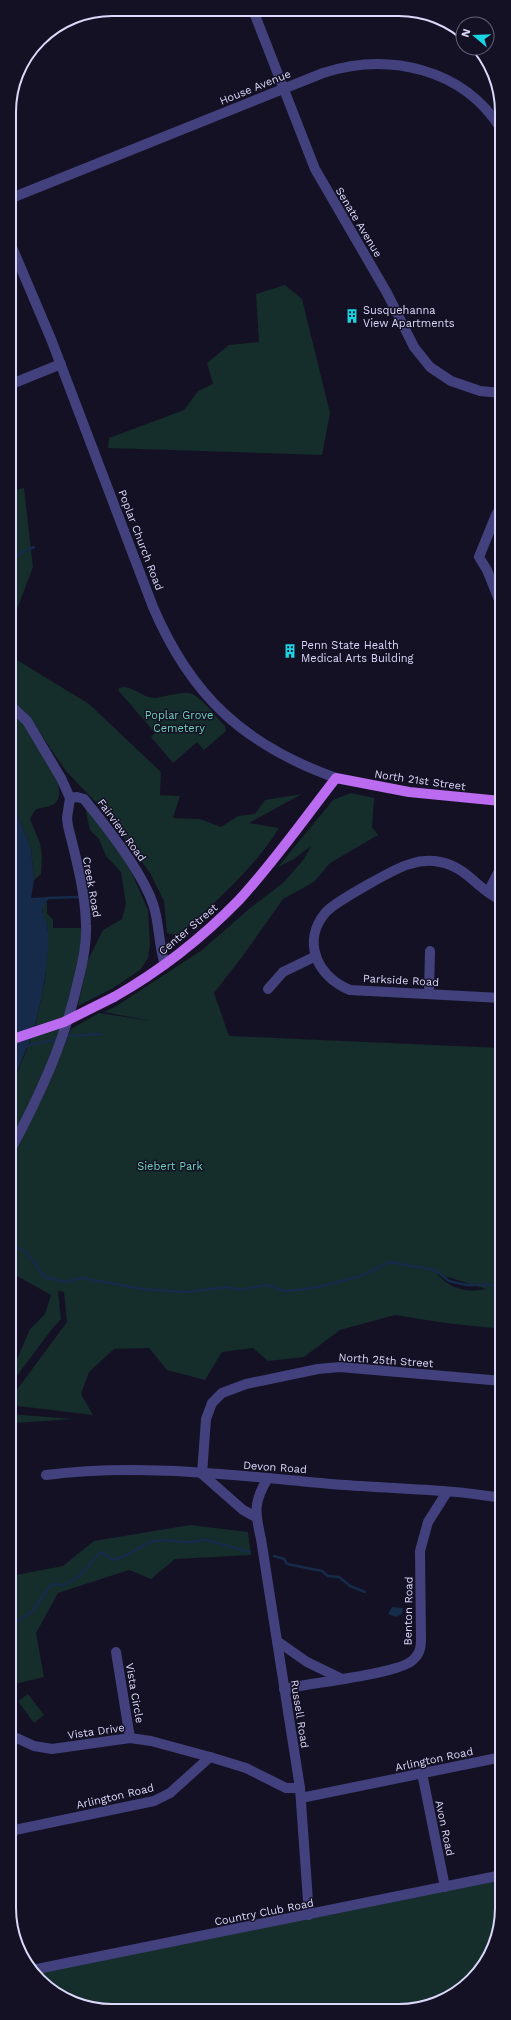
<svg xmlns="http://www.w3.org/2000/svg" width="511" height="2020" font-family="'Work Sans',sans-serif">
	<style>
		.green { fill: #152d2b; fill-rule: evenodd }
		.water { fill: #162b49 }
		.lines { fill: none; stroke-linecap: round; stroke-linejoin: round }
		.stream { stroke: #162b49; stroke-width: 2.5 }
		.minor { stroke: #42417d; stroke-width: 10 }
		.major { stroke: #ba6bef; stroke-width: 10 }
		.major-bridge { stroke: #ba6bef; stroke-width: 10 }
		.labels { text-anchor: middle; stroke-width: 3; stroke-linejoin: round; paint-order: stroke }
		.street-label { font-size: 11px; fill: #dbd8fb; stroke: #141124 }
		.poi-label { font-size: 11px; fill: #dbd8fb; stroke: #141124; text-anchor: start }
		.park-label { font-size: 11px; fill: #6cd3b7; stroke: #141124 }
		.rim { fill: none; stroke: #dbd8fb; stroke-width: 2 }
	</style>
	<rect width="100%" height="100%" fill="#141124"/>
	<g class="green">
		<polygon points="285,285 302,299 330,413 322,455 108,448 109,438 184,410 198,391 213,384 207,363 229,345 259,342 256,294"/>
		<polygon points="24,488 33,567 9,630 9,512 15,490"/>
		<path d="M9 655 89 704 161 772 160 795 180 796 173 818 200 819 221 827 238 816 255 814 265 800 302 794 249 823 279 828C253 870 214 903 178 936L167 933 164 901 150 873 106 813 66 771 31 720 9 700Z"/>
		<path d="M124 687C136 688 143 698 155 698 166 697 178 692 189 693 200 695 217 718 225 726L226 731 204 750 197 742 173 763 151 737 155 733 118 690 119 688Z"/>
		<path d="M9 706C23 721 70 782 57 801 53 808 42 806 35 810L30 819 40 843 42 856 41 874 34 880 31 849 9 793Z"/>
		<path d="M351 793 374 798 372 827 378 835 330 863 314 882 283 899 245 953 214 993 229 1036 501 1048 502 1329 445 1323 395 1315 340 1330 304 1357 268 1361 253 1348 222 1352 205 1380 167 1370 149 1348 114 1349 89 1372 81 1394 93 1415 10 1405V1399L67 1322 64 1292 58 1291 61 1319 52 1329V1326V1329L10 1385V1368L18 1357 30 1329 45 1314 51 1295 10 1272V1160L42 1098 71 1029 99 1013 151 1021 104 1012 115 1007 202 950 250 908 283 883 304 859 311 846 294 859 278 867 333 800ZM437 1274H438L486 1289C466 1293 451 1289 437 1274Z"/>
		<polygon points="85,807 100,824 130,869 148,910 150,945 148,958 140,970 113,988 78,1006 87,962 103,930 122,919 126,904 121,872 106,856 99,839 90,830"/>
		<path d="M47 902V913L53 920V928H82C77 1005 43 1075 10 1142V1090L34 1032 45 980 48 928 43 916V906Z"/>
		<polygon points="10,1414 74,1419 16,1423 17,1455 10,1457"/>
		<polygon points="190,1525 248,1532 251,1555 175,1559 151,1579 129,1570 58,1593 36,1633 44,1677 11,1685 10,1573 16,1575 63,1566 94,1541"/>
		<polygon points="28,1694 44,1715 34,1723 18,1701"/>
		<polygon points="502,1879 502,1915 494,1948 476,1976 450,1997 413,2010 92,2009 39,1981 33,1972"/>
	</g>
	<g class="water">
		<path d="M9 793 31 849 34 880 31 898 50 897C35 916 47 913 48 931 49 964 42 1000 33 1032L10 1039Z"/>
		<polygon points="33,1033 11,1086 10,1089 10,1041"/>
		<polygon points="392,1607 403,1608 402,1614 396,1617 388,1614"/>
	</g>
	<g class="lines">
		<g class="stream">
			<polyline points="9,563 22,552 34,547"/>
			<polyline points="47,898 77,897"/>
			<polyline points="67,1036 101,1034"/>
			<polyline points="25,1046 58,1039"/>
			<polyline points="10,1247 15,1246 26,1252 45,1277 65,1282 82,1278 143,1289 186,1292 228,1287 240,1290 266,1285 285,1291 298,1290 318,1287 361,1276 389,1262 435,1270 449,1281 467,1285 493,1285 502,1289"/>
			<polyline points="274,1556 284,1559 287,1564 322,1571 328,1576 339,1577 350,1586 365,1592"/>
			<path d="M10 1622 19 1620 32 1612 49 1587 54 1584 64 1585 78 1577 101 1552 113 1560C128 1557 139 1546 153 1541 169 1537 188 1547 203 1539L250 1552"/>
		</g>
		<g class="minor">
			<polyline points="253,10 315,169 387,293 414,347 430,367 451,381 480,391 501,393"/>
			<path d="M9 199 323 73C388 52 463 68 501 129"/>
			<path d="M9 240 51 339 153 607C191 696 244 745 336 778"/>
			<polyline points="9,385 61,364"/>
			<polyline points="501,507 496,515 479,557 487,570 501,605"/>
			<path d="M9 704 27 721 61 778 70 798 67 818 68 826C76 858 85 891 86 924 87 943 83 962 78 981 65 1041 39 1097 10 1151"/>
			<path d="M70 798 77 797 84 799C107 827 142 871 153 904 160 924 158 945 165 964"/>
			<polyline points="488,892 501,867"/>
			<path d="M501 900C478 890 467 867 440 862 431 860 419 861 410 864 397 867 335 902 326 912 301 941 317 977 350 990L501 998"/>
			<polyline points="268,989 283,972 316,956"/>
			<polyline points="429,993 430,951"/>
			<path d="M46 1475C143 1462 247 1477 345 1485 397 1489 450 1489 502 1498"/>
			<path d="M268 1478C253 1502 255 1513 261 1539L300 1788 309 1915"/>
			<polyline points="256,1517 243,1510 202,1474 206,1419 212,1403 222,1393 246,1384 318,1369 340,1367 502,1381"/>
			<polyline points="277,1641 307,1662 340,1678"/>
			<polyline points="116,1652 130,1738"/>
			<path d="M284 1689C309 1683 399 1674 413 1660 419 1655 421 1648 421 1641L420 1551 428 1522 447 1492"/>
			<polyline points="10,1735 34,1746 52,1749 130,1738 151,1741 210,1757"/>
			<polyline points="422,1773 445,1887"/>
			<polyline points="301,1798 502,1757"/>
			<polyline points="10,1831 154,1801 170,1793 210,1757 246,1768 286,1788 300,1788"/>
			<polyline points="32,1970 502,1875"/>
		</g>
		<path class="major" d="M114 997C160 971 202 938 239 900 274 862 304 819 336 778L409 792 501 801"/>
		<polyline class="major-bridge" points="10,1040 64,1022 114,997"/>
	</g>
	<defs>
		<symbol id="building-bare" viewBox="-9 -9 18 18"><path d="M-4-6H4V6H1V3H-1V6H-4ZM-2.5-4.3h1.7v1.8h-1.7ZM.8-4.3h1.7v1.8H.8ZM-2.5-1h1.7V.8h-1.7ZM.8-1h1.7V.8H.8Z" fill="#1ad6e5" stroke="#141124" stroke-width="2.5" paint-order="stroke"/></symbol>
	</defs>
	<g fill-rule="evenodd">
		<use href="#building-bare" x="342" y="306" width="20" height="20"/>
		<use href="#building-bare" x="280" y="641" width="20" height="20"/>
	</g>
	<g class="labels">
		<g class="street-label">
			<text transform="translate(255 87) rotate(-22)" y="4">House Avenue</text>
			<text transform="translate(359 222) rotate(59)" y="4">Senate Avenue</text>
			<text transform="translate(141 540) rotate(69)" y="4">Poplar Church Road</text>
			<text transform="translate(420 780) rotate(8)" y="4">North 21st Street</text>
			<text transform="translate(122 830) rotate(54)" y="4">Fairview Road</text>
			<text transform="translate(92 887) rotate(80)" y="4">Creek Road</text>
			<text transform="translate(188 929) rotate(-40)" y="4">Center Street</text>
			<text transform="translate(401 980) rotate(3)" y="4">Parkside Road</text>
			<text transform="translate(386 1360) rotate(4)" y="4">North 25th Street</text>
			<text transform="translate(275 1467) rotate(4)" y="4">Devon Road</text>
			<text transform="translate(408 1611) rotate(-89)" y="4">Benton Road</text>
			<text transform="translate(135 1693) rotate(80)" y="4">Vista Circle</text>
			<text transform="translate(300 1714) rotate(81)" y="4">Russell Road</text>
			<text transform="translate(96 1731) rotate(-8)" y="4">Vista Drive</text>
			<text transform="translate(434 1759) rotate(-12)" y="4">Arlington Road</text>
			<text transform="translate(115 1796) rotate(-13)" y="4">Arlington Road</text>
			<text transform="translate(445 1828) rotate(78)" y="4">Avon Road</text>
			<text transform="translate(264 1912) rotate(-11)" y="4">Country Club Road</text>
		</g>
		<g class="poi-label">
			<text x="363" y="314">Susquehanna<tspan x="363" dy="13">View Apartments</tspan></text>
			<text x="301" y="649">Penn State Health<tspan x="301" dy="13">Medical Arts Building</tspan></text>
		</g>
		<g class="park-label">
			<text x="179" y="719">Poplar Grove<tspan x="179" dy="13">Cemetery</tspan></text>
			<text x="170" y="1170">Siebert Park</text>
		</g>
	</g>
	<path d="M0 0H511V2020H0ZM112 16H399A96 96 0 0 1 495 112V1908A96 96 0 0 1 399 2004H112A96 96 0 0 1 16 1908V112A96 96 0 0 1 112 16Z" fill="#141124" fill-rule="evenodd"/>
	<path class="rim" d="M112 16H399A96 96 0 0 1 495 112V1908A96 96 0 0 1 399 2004H112A96 96 0 0 1 16 1908V112A96 96 0 0 1 112 16Z"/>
	<g transform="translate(475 36) rotate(289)"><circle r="19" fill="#141124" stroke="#64617a"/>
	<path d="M0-3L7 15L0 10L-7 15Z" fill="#1ad6e5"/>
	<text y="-6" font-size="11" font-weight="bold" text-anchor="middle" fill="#dbd8fb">N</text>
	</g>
</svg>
